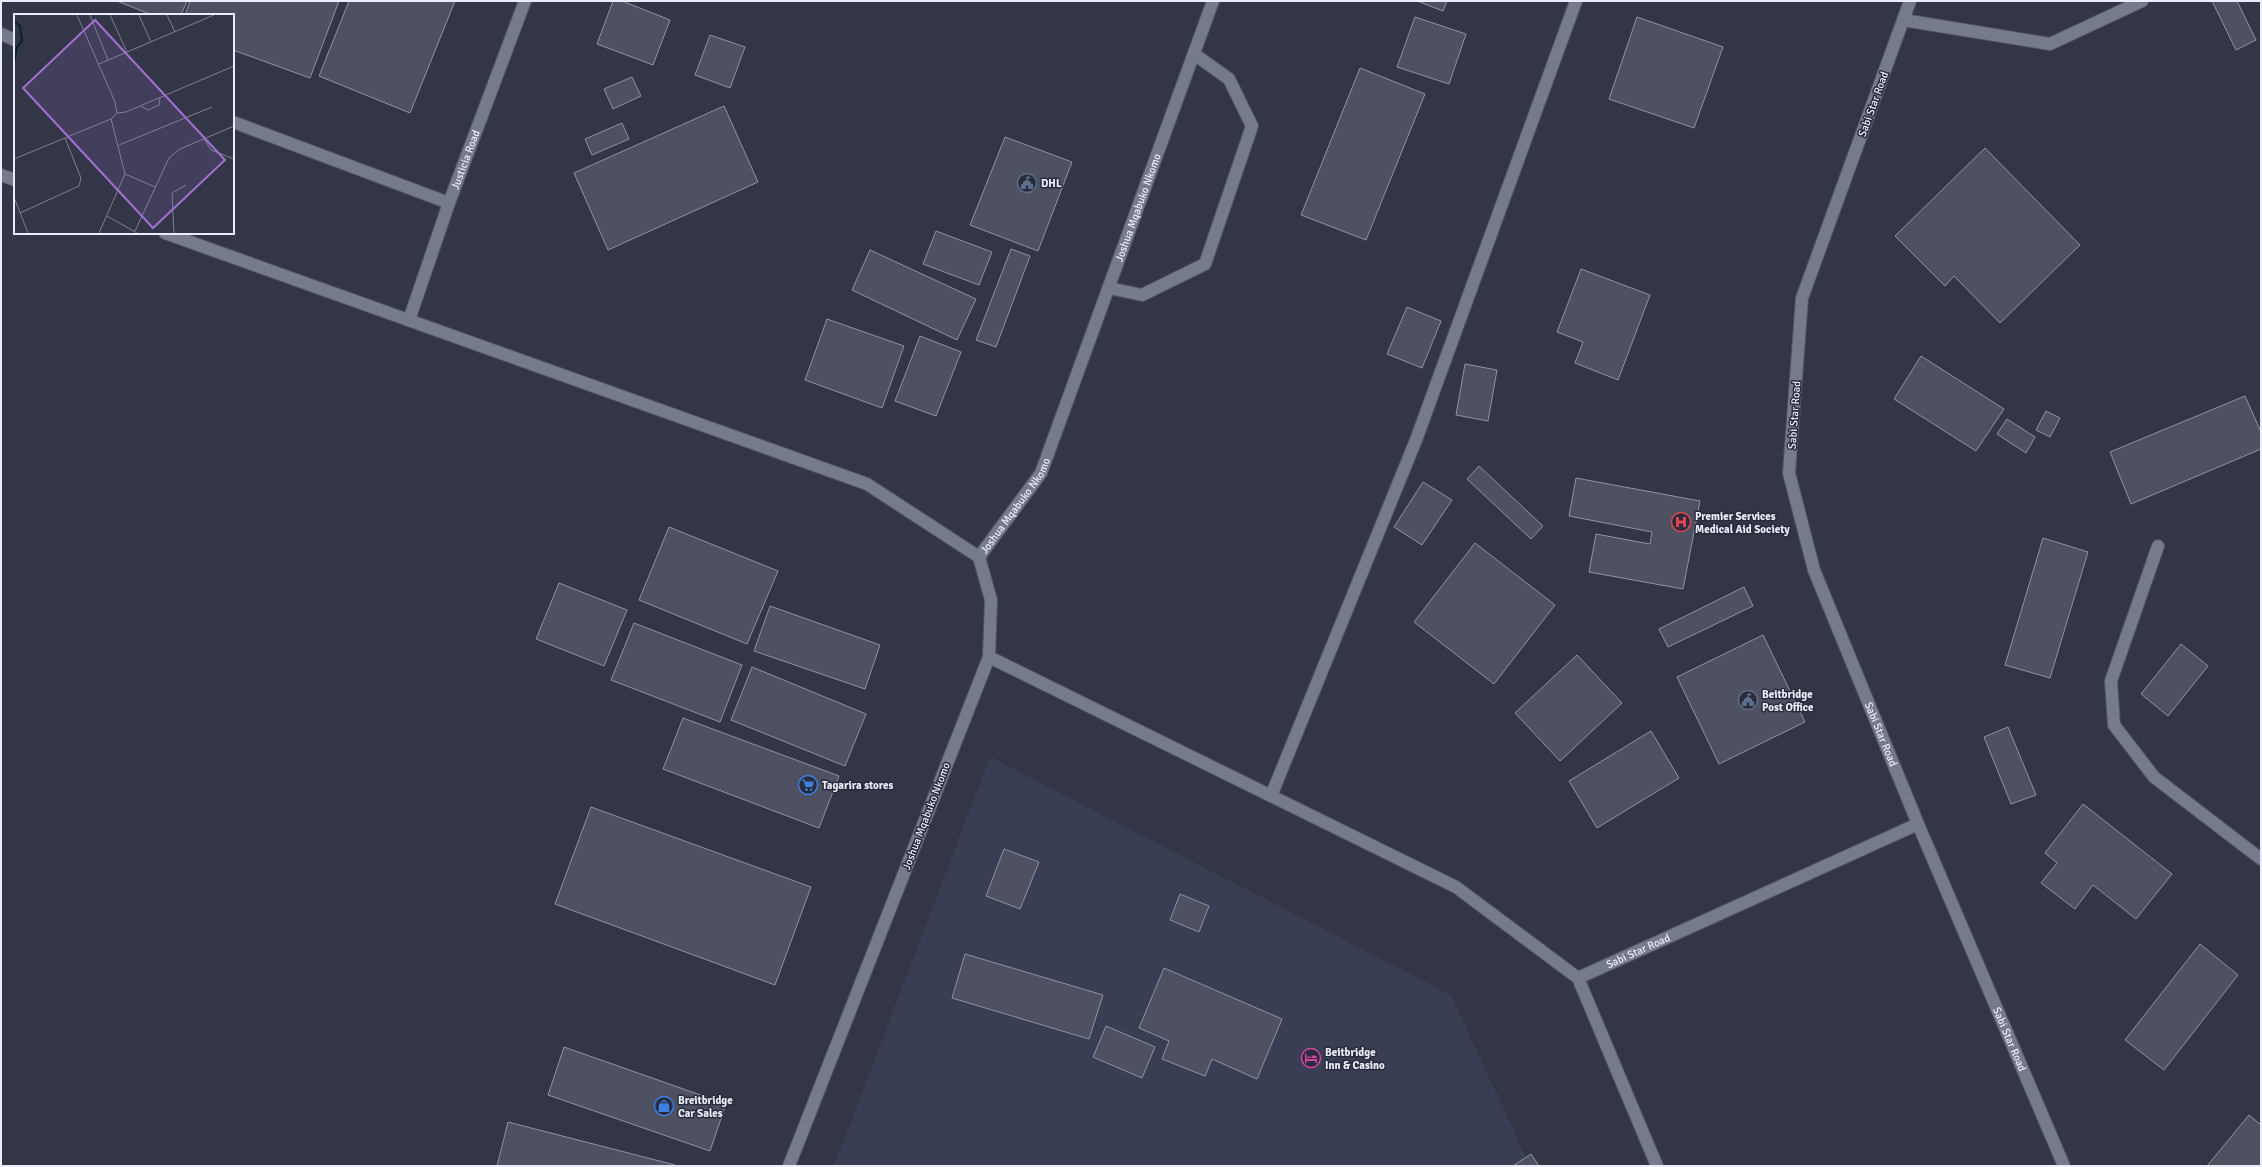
<svg xmlns="http://www.w3.org/2000/svg" width="2262" height="1167" font-family="Signika,sans-serif">
	<style>
		.built { fill: #3a3e55 }
		.building { fill: #4d5162; stroke: #8f93a7 }
		.lines { fill: none; stroke-linecap: round; stroke-linejoin: round }
		.lane-casing { stroke: #515462; stroke-width: 14 }
		.street-casing { stroke: #515462; stroke-width: 14 }
		.secondary-casing { stroke: #515462; stroke-width: 14 }
		.lane { stroke: #767a8d; stroke-width: 12 }
		.street { stroke: #767a8d; stroke-width: 12 }
		.secondary { stroke: #767a8d; stroke-width: 12 }
		.labels { text-anchor: middle; stroke-width: 3; stroke-linejoin: round; paint-order: stroke }
		.street-label { font-size: 11px; fill: #ebeef8; stroke: #292c3c }
		.poi-label { font-size: 11px; font-weight: bold; fill: #ebeef8; stroke: #292c3c; text-anchor: start }
		.inset-river { fill: none; stroke: #072427; stroke-width: 2 }
		.inset-road { fill: none; stroke: #7d808e; stroke-width: 1 }
		.view { fill: #a270d3; fill-opacity: 0.15; stroke: #a270d3; stroke-width: 2 }
		.inset-edge { fill: none; stroke: #ebeef8; stroke-width: 2 }
	</style>
	<rect width="100%" height="100%" fill="#333647"/>
	<polygon class="built" points="990,757 1451,995 1530,1166 834,1166"/>
	<g class="building">
		<polygon points="117,1 187,1 181,15 152,15"/>
		<polygon points="190,1 339,1 310,78 233,50 233,15 185,15"/>
		<polygon points="349,1 455,1 410,113 319,76"/>
		<polygon points="613,1 622,1 670,20 653,65 597,44"/>
		<polygon points="1417,1 1447,1 1443,11"/>
		<polygon points="2212,1 2237,1 2256,40 2236,50"/>
		<polygon points="1415,17 1466,34 1449,84 1397,67"/>
		<polygon points="1637,17 1723,47 1694,128 1609,99"/>
		<polygon points="710,35 745,47 730,88 695,75"/>
		<polygon points="1360,68 1425,94 1366,240 1301,215"/>
		<polygon points="632,77 641,96 613,109 604,89"/>
		<polygon points="724,106 758,182 608,250 574,173"/>
		<polygon points="622,123 629,139 592,155 585,139"/>
		<polygon points="1005,137 1072,162 1038,251 970,225"/>
		<polygon points="1985,148 2080,245 2000,323 1954,276 1945,286 1895,236"/>
		<polygon points="936,231 992,252 979,285 923,264"/>
		<polygon points="1011,249 1030,256 996,347 976,340"/>
		<polygon points="870,250 976,299 957,340 852,290"/>
		<polygon points="1581,269 1650,295 1618,380 1575,363 1583,342 1557,332"/>
		<polygon points="1407,307 1441,321 1422,368 1387,354"/>
		<polygon points="827,319 904,346 882,408 805,380"/>
		<polygon points="920,336 961,352 936,416 895,401"/>
		<polygon points="1921,356 2004,409 1976,451 1894,399"/>
		<polygon points="1465,364 1497,370 1488,421 1456,415"/>
		<polygon points="2245,396 2261,432 2261,449 2131,504 2110,452"/>
		<polygon points="2046,411 2060,418 2050,437 2036,430"/>
		<polygon points="2007,419 2035,437 2026,453 1997,434"/>
		<polygon points="1479,466 1543,526 1531,539 1467,479"/>
		<polygon points="1576,478 1700,501 1683,589 1589,572 1596,534 1650,544 1652,532 1569,516"/>
		<polygon points="1423,482 1452,500 1422,545 1394,527"/>
		<polygon points="669,527 778,571 747,644 639,600"/>
		<polygon points="2043,538 2088,552 2050,678 2005,665"/>
		<polygon points="1475,543 1555,605 1494,684 1414,622"/>
		<polygon points="559,583 627,610 604,666 536,639"/>
		<polygon points="1744,587 1753,606 1668,647 1659,629"/>
		<polygon points="770,606 880,645 865,689 754,651"/>
		<polygon points="634,623 742,665 720,722 611,680"/>
		<polygon points="1763,635 1805,722 1719,764 1677,677"/>
		<polygon points="2181,644 2208,666 2168,716 2141,694"/>
		<polygon points="1577,655 1622,703 1560,761 1515,713"/>
		<polygon points="752,667 866,714 845,766 731,720"/>
		<polygon points="683,718 839,776 819,828 663,769"/>
		<polygon points="2008,727 2036,795 2011,804 1984,737"/>
		<polygon points="1651,731 1679,778 1597,828 1569,781"/>
		<polygon points="2083,804 2172,874 2136,919 2093,885 2075,909 2041,883 2057,863 2045,853"/>
		<polygon points="591,807 811,887 775,985 555,904"/>
		<polygon points="1004,849 1039,862 1020,909 986,896"/>
		<polygon points="1180,894 1209,906 1199,932 1170,920"/>
		<polygon points="2200,944 2238,975 2164,1070 2125,1040"/>
		<polygon points="965,954 1103,995 1089,1039 952,998"/>
		<polygon points="1164,968 1282,1019 1257,1079 1212,1059 1205,1076 1162,1059 1169,1041 1139,1028"/>
		<polygon points="1106,1026 1155,1047 1142,1078 1093,1057"/>
		<polygon points="564,1047 726,1104 710,1151 548,1095"/>
		<polygon points="2249,1115 2261,1125 2261,1166 2207,1166"/>
		<polygon points="508,1122 675,1165 675,1166 497,1166"/>
		<polygon points="1531,1154 1539,1166 1513,1166"/>
	</g>
	<g class="lines">
		<defs>
			<g id="lane">
				<polyline points="1903,20 2050,44 2142,1"/>
				<polyline points="1,34 15,40"/>
				<polyline points="233,122 449,203"/>
				<polyline points="1109,288 1142,295 1205,264 1252,126 1229,79 1194,54"/>
				<polyline points="2158,546 2111,681 2114,725 2154,777 2261,859"/>
				<polyline points="1271,796 1416,440 1576,1"/>
			</g>
			<g id="street">
				<path id="s1" d="M1910 1 1802 298 1789 473 1814 570 1918 824 2064 1166"/>
				<path id="s2" d="M409 320 449 203 525 1"/>
				<path id="s3" d="M979 557 1041 473 1213 1"/>
				<polyline points="989,657 1456,887 1578,978 1657,1166"/>
				<path id="s4" d="M1578 978 1918 824"/>
			</g>
			<g id="secondary">
				<polyline points="1,175 15,180"/>
				<polyline points="165,233 867,484 979,557 991,600 989,657 789,1166"/>
			</g>
		</defs>
		<use href="#lane" class="lane-casing"/>
		<use href="#street" class="street-casing"/>
		<use href="#secondary" class="secondary-casing"/>
		<use href="#lane" class="lane"/>
		<use href="#street" class="street"/>
		<use href="#secondary" class="secondary"/>
	</g>
	<defs>
		<symbol id="civic-ring" viewBox="-11 -11 22 22"><circle r="9.5" fill="#292c3c" stroke="#5c6f8a" stroke-width="1.5"/><path d="M-.6-6.5H3V-4.5H.6V-3L4-1V1h2V6H-6V1h2V-1L-.6-3ZM-1.2 2.5V6h2.4V2.5Z" fill="#5c6f8a"/></symbol>
		<symbol id="hospital-ring" viewBox="-11 -11 22 22"><circle r="9.5" fill="#292c3c" stroke="#e0444e" stroke-width="1.5"/><path d="M-5-5h3v3.5h4V-5h3V5h-3V1.5h-4V5h-3Z" fill="#e0444e"/></symbol>
		<symbol id="supermarket-ring" viewBox="-11 -11 22 22"><circle r="9.5" fill="#292c3c" stroke="#3f7fe0" stroke-width="1.5"/><path d="M-6-5.5h2.5l.6 2H6L4.5 2H-2.5L-4.4-4H-6ZM-1.5 3.2a1.3 1.3 0 1 0 .1 0ZM3 3.2a1.3 1.3 0 1 0 .1 0Z" fill="#3f7fe0"/></symbol>
		<symbol id="hotel-ring" viewBox="-11 -11 22 22"><circle r="9.5" fill="#292c3c" stroke="#d1479c" stroke-width="1.5"/><path d="M-6-4.5h1.5V1H6V5H4.5V3h-9V5H-6ZM-4 0a1.8 1.8 0 1 1 3.6 0ZM.5 0V-2.5h3Q6-2.5 6 0Z" fill="#d1479c"/></symbol>
		<symbol id="shop-ring" viewBox="-11 -11 22 22"><circle r="9.5" fill="#292c3c" stroke="#3f7fe0" stroke-width="1.5"/><path d="M-5-2.5h2.3a2.7 3.5 0 0 1 5.4 0H5L5.5 6h-11ZM-1.5-2.5h3a1.5 2.3 0 0 0-3 0Z" fill="#3f7fe0"/></symbol>
	</defs>
	<g fill-rule="evenodd">
		<use href="#civic-ring" x="1016" y="172" width="22" height="22"/>
		<use href="#hospital-ring" x="1670" y="511" width="22" height="22"/>
		<use href="#civic-ring" x="1737" y="689" width="22" height="22"/>
		<use href="#supermarket-ring" x="797" y="774" width="22" height="22"/>
		<use href="#hotel-ring" x="1300" y="1047" width="22" height="22"/>
		<use href="#shop-ring" x="653" y="1095" width="22" height="22"/>
	</g>
	<g class="labels">
		<g class="street-label">
			<text transform="translate(1873 104) rotate(-70)" y="4">Sabi Star Road</text>
			<text dy="4" stroke="none"><textPath href="#s2" startOffset="170">Justicia Road</textPath></text>
			<text dy="4" stroke="none"><textPath href="#s3" startOffset="387">Joshua Mqabuko Nkomo</textPath></text>
			<text transform="translate(1794 415) rotate(-86)" y="4">Sabi Star Road</text>
			<text dy="4" stroke="none"><textPath href="#s3" startOffset="63">Joshua Mqabuko Nkomo</textPath></text>
			<text dy="4" stroke="none"><textPath href="#s1" startOffset="769">Sabi Star Road</textPath></text>
			<text transform="translate(926 816) rotate(-69)" y="4">Joshua Mqabuko Nkomo</text>
			<text dy="4" stroke="none"><textPath href="#s4" startOffset="66">Sabi Star Road</textPath></text>
			<text dy="4" stroke="none"><textPath href="#s1" startOffset="1100">Sabi Star Road</textPath></text>
		</g>
		<g class="poi-label">
			<text x="1041" y="187">DHL</text>
			<text x="1695" y="520">Premier Services<tspan x="1695" dy="13">Medical Aid Society</tspan></text>
			<text x="1762" y="698">Beitbridge<tspan x="1762" dy="13">Post Office</tspan></text>
			<text x="822" y="789">Tagarira stores</text>
			<text x="1325" y="1056">Beitbridge<tspan x="1325" dy="13">Inn &amp; Casino</tspan></text>
			<text x="678" y="1104">Breitbridge<tspan x="678" dy="13">Car Sales</tspan></text>
		</g>
	</g>
	<g transform="translate(14 14)">
		<rect width="220" height="220" fill="#333647"/>
		<path class="inset-river" d="M0 7 6 12 8 27 3 33 0 49"/>
		<path class="inset-road" d="M63 1 101 88 103 99M76 1 94 46M96 1 113 38M125 1 137 28M153 1 161 18M85 50 200 1M127 92 134 96 145 91 146 83M190 125 197 136 220 145M105 131 198 93M0 145 97 105 103 99 112 98 220 52M111 160 141 173M0 183 14 219M6 199 65 172 67 164 51 124M93 202 123 219M121 217 155 144 166 135 220 112M85 219 111 160 97 105M160 219 158 179 172 171"/>
		<path class="view" d="M81 6 211 146 139 214 9 74Z"/>
		<rect width="220" height="220" class="inset-edge"/>
	</g>
	<rect width="2262" height="1167" fill="none" stroke="#ebeef8" stroke-width="4"/>
</svg>
